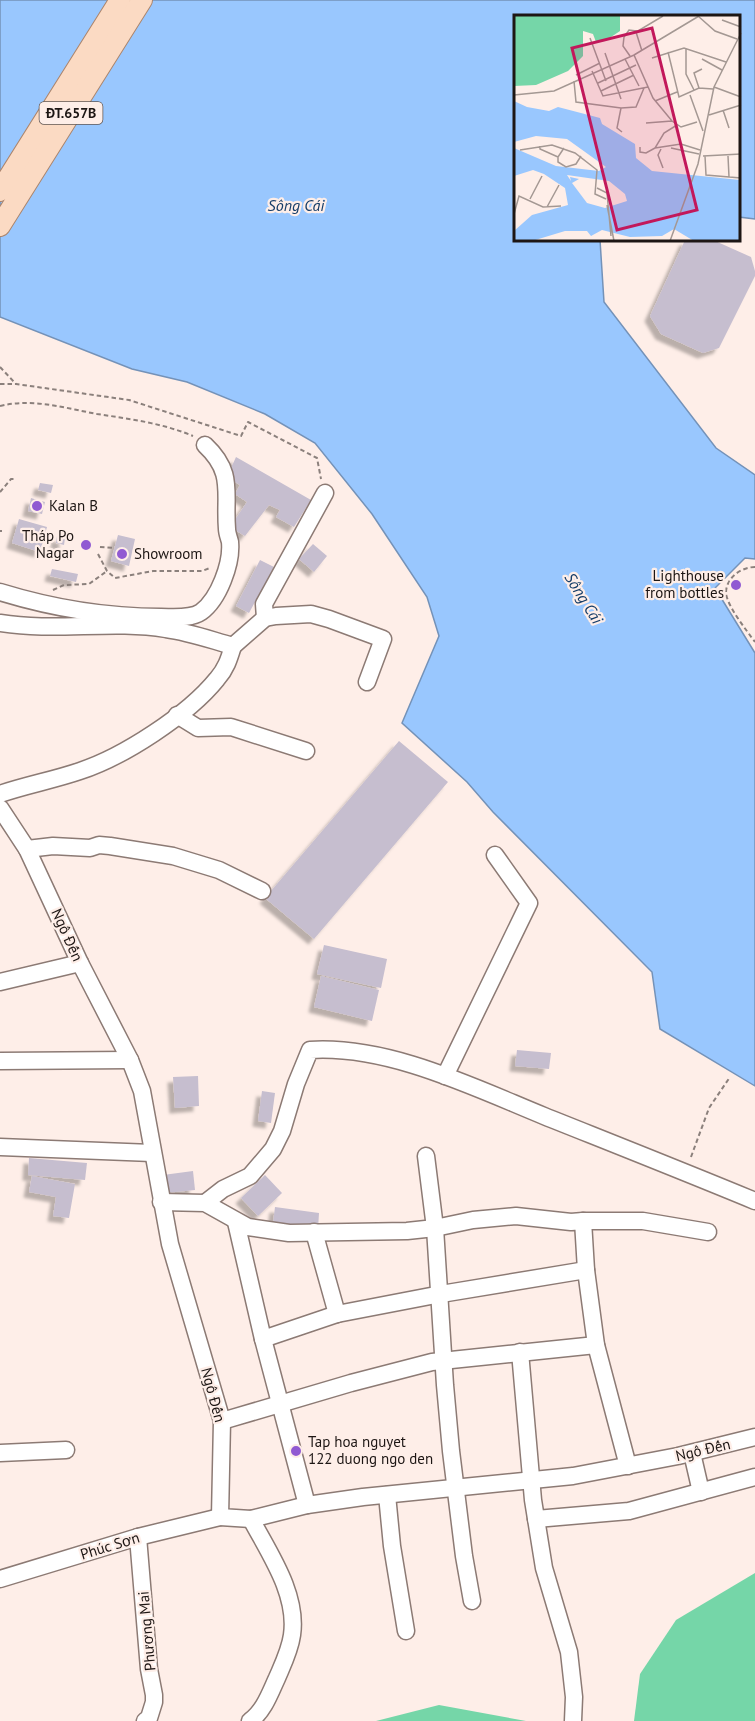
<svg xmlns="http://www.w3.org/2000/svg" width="755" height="1721" font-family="'PT Sans',sans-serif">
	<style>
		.forest { fill: #75d6a8 }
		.water { fill: #99c7fe; stroke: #7492b8; stroke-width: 1.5 }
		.building { fill: #c6becf; filter: url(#shadow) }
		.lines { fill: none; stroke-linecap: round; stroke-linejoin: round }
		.minor-casing { stroke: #8c7a74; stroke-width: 19 }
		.major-casing { stroke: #ac856c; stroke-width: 22 }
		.path { stroke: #8b807c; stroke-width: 2; stroke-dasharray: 4.5 3; stroke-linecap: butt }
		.minor { stroke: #fff; stroke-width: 16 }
		.major { stroke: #fbdac3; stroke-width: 20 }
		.poi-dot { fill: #905ad2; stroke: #feeee8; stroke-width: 2 }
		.labels { text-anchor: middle; stroke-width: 4.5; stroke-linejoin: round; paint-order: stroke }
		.shield { fill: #feeee8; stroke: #605754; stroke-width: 1.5 }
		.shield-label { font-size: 14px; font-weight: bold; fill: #1d1614 }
		.poi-label { font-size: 15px; fill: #1d1614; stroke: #feeee8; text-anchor: start }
		.street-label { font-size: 15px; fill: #1d1614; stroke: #feeee8 }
		.water-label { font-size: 16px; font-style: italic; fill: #163d68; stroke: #feeee8 }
		.inset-road { fill: none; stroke: #a49893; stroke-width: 1.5 }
		.view { fill: #c2185b; fill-opacity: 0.15; stroke: #c2185b; stroke-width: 3 }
		.inset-edge { fill: none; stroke: #1d1614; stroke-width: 3 }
	</style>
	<defs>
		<filter id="shadow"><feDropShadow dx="-5.5" dy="5.5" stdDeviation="1.5" flood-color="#0004"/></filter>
	</defs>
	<rect width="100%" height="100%" fill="#feeee8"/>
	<g class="forest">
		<polygon points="755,1573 755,1721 634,1721 640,1674 676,1620"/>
		<polygon points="439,1705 526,1721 376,1721"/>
	</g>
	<polygon class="water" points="0,0 755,0 755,219 739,217 738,16 515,16 515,240 600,240 604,302 716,448 755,475 755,559 745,558 715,588 755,653 755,1086 660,1029 652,972 493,812 467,782 402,723 439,636 427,597 372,514 315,443 265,414 187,382 132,369 0,317"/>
	<g class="building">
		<polygon points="685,240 713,240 751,257 755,271 755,276 719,348 703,353 661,334 650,316"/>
		<polygon points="236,457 311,500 294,527 276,517 280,510 269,505 245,536 230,527 247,502 235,494 240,485 227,477"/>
		<polygon points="40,483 53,485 51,493 38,490"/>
		<polygon points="31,498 45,502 42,514 28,511"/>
		<polygon points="19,519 47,527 40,552 12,543"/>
		<polygon points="118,535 135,539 129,566 111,561"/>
		<polygon points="57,536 65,538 64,545 56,543"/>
		<polygon points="313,544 327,556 314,572 299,559"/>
		<polygon points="260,560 274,567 249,613 236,606"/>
		<polygon points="52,569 78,574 76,582 50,576"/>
		<polygon points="399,741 448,782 314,939 265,898"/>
		<polygon points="324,945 387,959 381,988 317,974"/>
		<polygon points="321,976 379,990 372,1021 314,1007"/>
		<polygon points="517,1050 551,1053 549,1069 515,1066"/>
		<polygon points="198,1076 199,1106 175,1108 173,1077"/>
		<polygon points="262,1091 275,1093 271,1123 258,1121"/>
		<polygon points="29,1158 87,1163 85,1180 28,1175"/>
		<polygon points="193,1171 195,1190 165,1193 163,1175"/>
		<polygon points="265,1175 282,1193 258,1216 241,1198"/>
		<polygon points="32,1176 75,1184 69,1218 53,1216 56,1197 29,1192"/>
		<polygon points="275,1207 319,1213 318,1229 273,1223"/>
	</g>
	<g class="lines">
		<defs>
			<g id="minor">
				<path d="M0 592C52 608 106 617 161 617 174 617 191 619 201 612 219 599 232 563 230 542 229 538 227 533 227 529 224 493 235 473 205 445"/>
				<polyline points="265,618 264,604 325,493"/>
				<path d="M0 623C55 632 112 620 166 629 189 632 211 640 233 646 229 659 226 669 217 679 188 715 123 757 80 771 54 780 26 785 0 794"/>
				<polyline points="233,646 265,618 276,616 311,614 329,619 383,639 367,682"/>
				<polyline points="177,715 198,728 231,727 306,751"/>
				<polyline points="0,808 27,849 80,963 130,1060 142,1091 170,1244 222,1421 220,1517 251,1519 307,1505 363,1497 573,1476 678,1456 755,1437"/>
				<polyline points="27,849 53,846 90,848 99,845 110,846 173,856 219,870 262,891"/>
				<polyline points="0,982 80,963"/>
				<polyline points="0,1061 130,1060"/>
				<polyline points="445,1076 529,903 495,855"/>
				<polyline points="0,1147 152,1153"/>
				<polyline points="426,1156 435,1228 445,1385 451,1451 464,1556 472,1601"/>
				<polyline points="161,1202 205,1203 248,1227 289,1233 407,1231 435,1228 473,1220 516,1216 571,1222 583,1221 586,1270 596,1345 628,1466"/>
				<path d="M205 1203 223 1189 250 1176 273 1149 282 1131 296 1084 310 1050C388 1045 473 1087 544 1116 614 1144 685 1172 755 1201"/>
				<polyline points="583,1221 643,1221 708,1232"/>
				<polyline points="236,1222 263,1339 307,1505"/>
				<polyline points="314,1232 337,1314"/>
				<polyline points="263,1339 337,1314 441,1294 586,1270"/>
				<polyline points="520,1352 533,1500 544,1568 569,1652 574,1697 573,1721"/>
				<polyline points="222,1421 351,1383 432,1362 596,1345"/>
				<polyline points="0,1453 66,1450"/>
				<polyline points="692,1453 701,1492"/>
				<polyline points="387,1495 392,1546 406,1631"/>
				<polyline points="536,1519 629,1511 755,1477"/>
				<polyline points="138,1537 149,1669 154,1695 154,1702 149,1718 145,1721"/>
				<polyline points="0,1579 138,1537 220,1517"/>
				<path d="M250 1721C264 1711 270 1693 277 1678 283 1664 290 1650 292 1635 298 1594 269 1553 251 1519"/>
			</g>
			<g id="major">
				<polyline points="0,191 120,0"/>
				<polyline points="0,226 142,0"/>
			</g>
		</defs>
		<use href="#minor" class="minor-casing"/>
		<use href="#major" class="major-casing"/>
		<g class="path">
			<polyline points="0,367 16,384"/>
			<polyline points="0,384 16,384 129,400 241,436 248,422 317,458 321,479"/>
			<path d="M0 406C33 398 65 408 97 414 130 419 162 423 193 436"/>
			<polyline points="0,492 11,479 15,479"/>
			<polyline points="0,531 2,531"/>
			<polyline points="100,547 114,548"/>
			<polyline points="98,554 107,571 115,578 153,571 202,571 210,568"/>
			<path d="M755 567C742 567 726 577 726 593 727 606 747 631 755 642"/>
			<polyline points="53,590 64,585 89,584 107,571"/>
			<polyline points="691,1157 709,1108 730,1077"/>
		</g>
		<use href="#minor" class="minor"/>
		<use href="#major" class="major"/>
	</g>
	<g class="poi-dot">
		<circle cx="37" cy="506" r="6"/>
		<circle cx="86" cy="545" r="6"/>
		<circle cx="122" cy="554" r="6"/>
		<circle cx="736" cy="585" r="6"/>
		<circle cx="296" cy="1451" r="6"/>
	</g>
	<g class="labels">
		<rect class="shield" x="39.5" y="102" width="63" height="22" rx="4.5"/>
		<g class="shield-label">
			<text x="71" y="118">ĐT.657B</text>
		</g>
		<g class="poi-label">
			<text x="49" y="511">Kalan B</text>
			<text x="74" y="541" text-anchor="end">Tháp Po<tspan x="74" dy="17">Nagar</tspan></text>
			<text x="134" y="559">Showroom</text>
			<text x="724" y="581" text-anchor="end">Lighthouse<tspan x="724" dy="17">from bottles</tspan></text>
			<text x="308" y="1447">Tap hoa nguyet<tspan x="308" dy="17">122 duong ngo den</tspan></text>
		</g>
		<g class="street-label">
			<text transform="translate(67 935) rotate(66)" y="5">Ngô Đến</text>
			<text transform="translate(213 1395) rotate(75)" y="5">Ngô Đến</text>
			<text transform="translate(703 1450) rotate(-13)" y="5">Ngô Đến</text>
			<text transform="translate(110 1546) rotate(-17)" y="5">Phúc Sơn</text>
			<text transform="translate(147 1631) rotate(-95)" y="5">Phương Mai</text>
		</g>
		<g class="water-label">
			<text x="296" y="211">Sông Cái</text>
			<text transform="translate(584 598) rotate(58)" y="6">Sông Cái</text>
		</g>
	</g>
	<g transform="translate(514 15)">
		<rect width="226" height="226" fill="#feeee8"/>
		<path d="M0 1H106V16L91 26 82 27 79 19 69 16V41L54 56 22 70 0 71Z" fill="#75d6a8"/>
		<path d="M0 86 13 92 35 96 44 92 86 103 88 109 121 129 122 143 138 156 226 165V226H180L160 214 148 221 116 222 88 215 77 221 73 216H51L18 226H0V216L18 200 54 190 51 173 30 159 19 155 0 161V133L42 151 85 156 92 152 53 124 22 121 0 127ZM53 160 95 166 111 179 113 186 91 193 73 188 58 168 65 164 56 162 57 166Z" fill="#99c7fe" fill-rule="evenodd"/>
		<path class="inset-road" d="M184 1 201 16 223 24M208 5 227 12M76 23 92 66M172 33V59L180 75M128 36 122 17 149 1M154 37 165 82 185 73 199 74M91 38 107 84M120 40 185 1M116 41 109 31 110 22 115 15 123 16M138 43 170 33 212 47M111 44 125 71M188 44 208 55M78 56 89 81 134 72M62 60 86 48M60 66 62 87 107 93 122 92 130 73M84 68 122 50M200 72 227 82M185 73 180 58 188 54M87 76 120 60M0 80 40 76 120 40 139 83 158 106 167 112 183 107M176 80 189 116M141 86 163 77M107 93 103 113 108 117M209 95 215 113M195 100 227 90M132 108 158 106M163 110 150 118 141 133 167 129 186 135M26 131V134L44 142 50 133M126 132V137L132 138 141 133M157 133 185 139M147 134 144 140 149 153M6 135 38 130 61 138 83 155 81 179 92 184M189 141 227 139M191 141 192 160 227 163M214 141 215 162M44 142V147L52 152 62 149 67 141M83 173 93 178 97 221M16 184 28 161M93 190 100 226M33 192 45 170M0 199 5 181 29 192 47 191M156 226 184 149 200 72 227 18"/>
		<path class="view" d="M138 13 183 195 103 215 58 33Z"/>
		<rect width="226" height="226" class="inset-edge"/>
	</g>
</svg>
